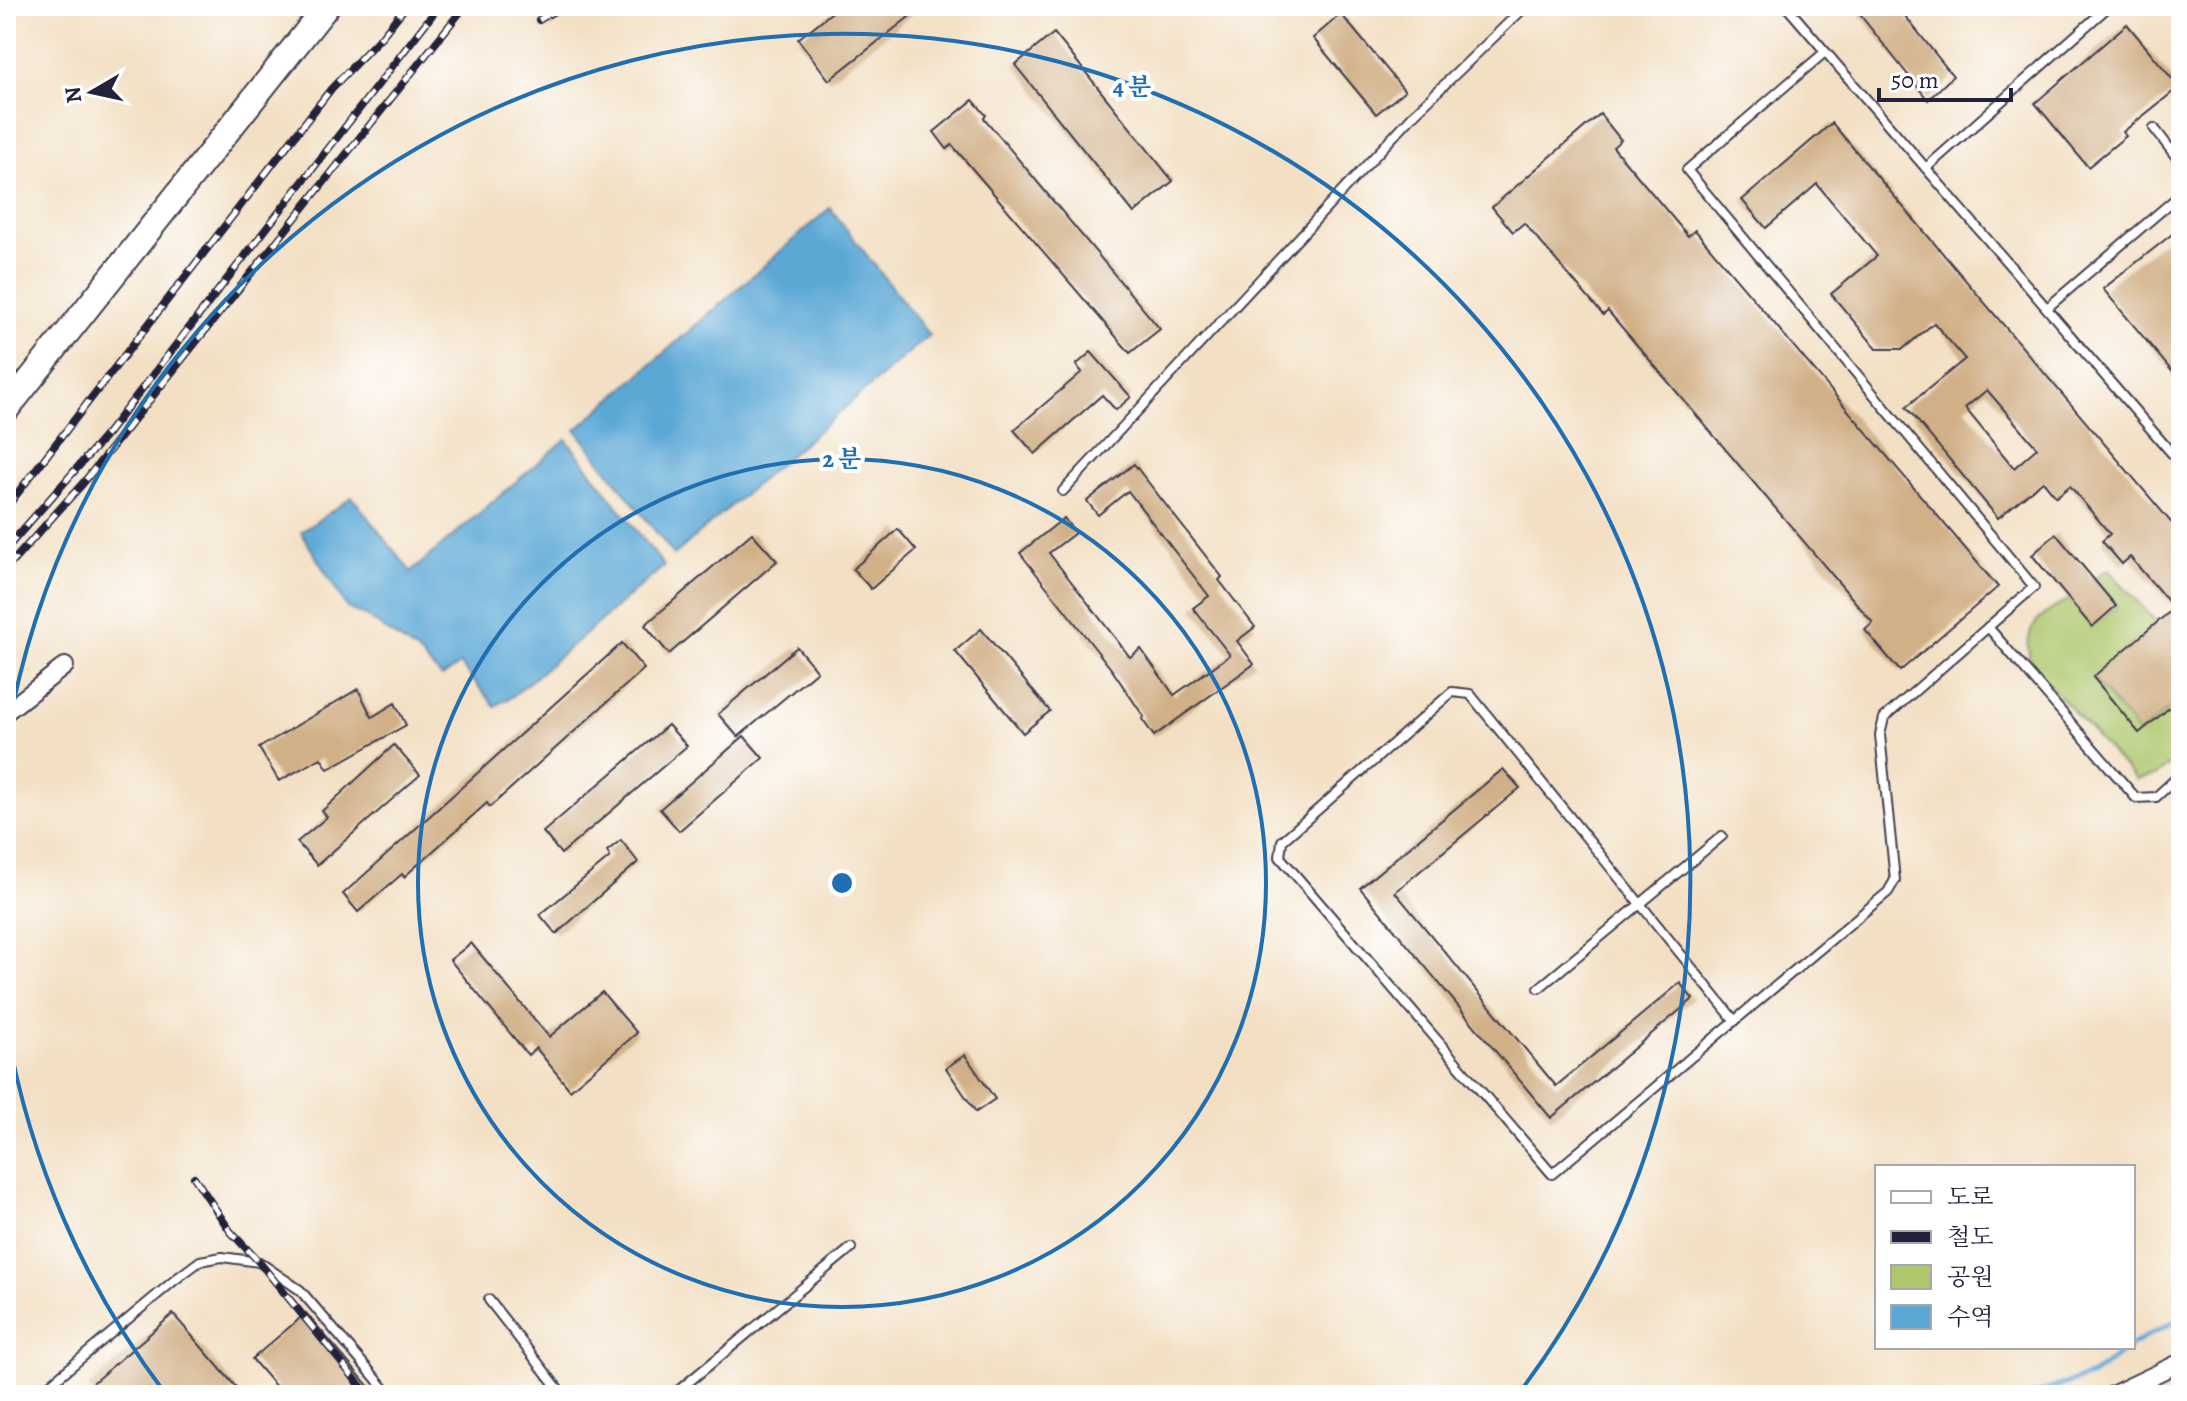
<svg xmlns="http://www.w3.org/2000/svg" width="2187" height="1401" font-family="Alegreya,'Noto Serif KR',serif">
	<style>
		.green { fill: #aec76d; stroke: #687454; stroke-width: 2 }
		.water { fill: #5ca8d5; stroke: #3f6588; stroke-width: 2 }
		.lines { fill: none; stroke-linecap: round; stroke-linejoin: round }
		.stream { stroke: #5ca8d5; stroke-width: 5 }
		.building { fill: #d1b087; fill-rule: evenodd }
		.lane-casing { stroke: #413e50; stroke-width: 12 }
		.street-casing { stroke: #413e50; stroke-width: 20 }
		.primary-casing { stroke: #413e50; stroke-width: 28 }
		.lane { stroke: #fff; stroke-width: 8 }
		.street { stroke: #fff; stroke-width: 16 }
		.primary { stroke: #fff; stroke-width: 24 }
		.rail-casing { stroke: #22223b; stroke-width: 8 }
		.rail { stroke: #fff; stroke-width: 5; stroke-dasharray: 15; stroke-linecap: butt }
		.ring { fill: none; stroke: #1f6fb2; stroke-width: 4 }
		.centre { fill: #1f6fb2; stroke: #fff; stroke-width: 4 }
		.ring-label { font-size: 24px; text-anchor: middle; font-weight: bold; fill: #1f6fb2; stroke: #fff; stroke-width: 8; stroke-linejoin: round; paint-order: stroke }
	</style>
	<rect width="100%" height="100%" fill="#fff"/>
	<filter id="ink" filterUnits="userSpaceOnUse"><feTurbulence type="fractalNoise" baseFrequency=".0125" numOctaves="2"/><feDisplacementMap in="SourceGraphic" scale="16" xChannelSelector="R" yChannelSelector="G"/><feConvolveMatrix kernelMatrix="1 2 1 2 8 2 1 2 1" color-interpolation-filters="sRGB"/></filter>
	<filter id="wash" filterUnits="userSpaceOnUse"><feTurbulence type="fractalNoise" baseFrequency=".006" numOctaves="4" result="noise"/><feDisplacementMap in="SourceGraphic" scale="32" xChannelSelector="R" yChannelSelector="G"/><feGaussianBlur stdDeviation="1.8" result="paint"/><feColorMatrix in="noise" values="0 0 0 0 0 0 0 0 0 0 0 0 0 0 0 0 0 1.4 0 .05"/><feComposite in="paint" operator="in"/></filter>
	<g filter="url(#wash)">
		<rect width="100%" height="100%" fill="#f3e0c4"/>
		<path class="green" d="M2108 569 2157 623 2093 678 2139 733 2181 699V755L2157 775 2136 780 2031 665C2021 627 2038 618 2069 599L2092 626 2116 606 2093 579Z"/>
		<g class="water">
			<polygon points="830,208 929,335 674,555 576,430"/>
			<polygon points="566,439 664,566 513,696 495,706 460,664 442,677 416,651 367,617 347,608 301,532 352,497 411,572"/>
		</g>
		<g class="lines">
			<g class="stream">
				<polyline points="2133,1344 2181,1318"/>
				<polyline points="2031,1395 2092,1375 2129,1347"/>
			</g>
		</g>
		<g id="blocks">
			<g class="building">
				<polygon points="840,6 923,6 829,80 798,39"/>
				<polygon points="1853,6 1897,6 1953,76 1928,100"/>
				<polygon points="1341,14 1405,91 1376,114 1313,38"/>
				<polygon points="2127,24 2179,87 2123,132 2126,136 2088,167 2035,103"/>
				<polygon points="1054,33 1173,181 1134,213 1015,65"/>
				<polygon points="973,100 986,115 984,118 1160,329 1130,353 952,145 947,149 934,132"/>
				<polygon points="1600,114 1621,140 1613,147 1688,236 1695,230 1998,587 1900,671 1865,630 1873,623 1608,311 1603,315 1524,223 1513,232 1492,207"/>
				<path d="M1832 123 2181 534V698L2139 733 2093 677 2174 608 2130 557 2122 564 2102 541 2110 534 2070 486 2056 497 2043 481 1998 518 1906 407 1965 359 1934 323 1903 349H1877L1831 294 1877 256 1817 184 1766 228 1742 200ZM1987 390 2037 448 2014 468 1965 408Z"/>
				<polygon points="2181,227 2181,382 2103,289"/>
				<polygon points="1091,352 1131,397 1116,410 1102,395 1035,454 1014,430 1082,372 1076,365"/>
				<polygon points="1134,464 1222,577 1219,580 1255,627 1237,641 1254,664 1154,736 1142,719 1144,717 1112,670 1020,553 1064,518 1075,533 1049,553 1130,657 1141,649 1174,695 1230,655 1193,608 1209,596 1128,491 1098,515 1087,501"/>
				<polygon points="898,529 916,550 871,589 853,569"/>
				<polygon points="752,533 777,561 669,654 645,625"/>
				<polygon points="2056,534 2116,606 2092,627 2032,555"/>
				<polygon points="981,629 1050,711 1023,733 955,651"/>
				<polygon points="622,643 644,669 490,807 487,803 404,877 402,874 358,912 343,894"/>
				<polygon points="797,647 817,671 738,737 718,714"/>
				<polygon points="358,689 372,717 395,703 406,725 328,769 321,758 279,781 259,748"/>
				<polygon points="668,725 687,746 561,854 543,832"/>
				<polygon points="744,736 763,758 679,831 660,809"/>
				<polygon points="394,745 420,775 317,865 297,842 327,817 322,811"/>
				<polygon points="1503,769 1520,788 1395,892 1556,1086 1680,983 1693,999 1551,1118 1360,888"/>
				<polygon points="621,840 638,862 556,934 540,915 610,857 607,851"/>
				<polygon points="471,943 549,1037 602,992 637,1033 570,1090 536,1048 528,1055 450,960"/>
				<polygon points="965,1055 995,1099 976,1112 946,1068"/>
				<polygon points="306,1313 376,1395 283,1395 252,1359"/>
				<polygon points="173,1314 236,1387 227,1395 95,1395 88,1387"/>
			</g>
		</g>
	</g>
	<g filter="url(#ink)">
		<use href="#blocks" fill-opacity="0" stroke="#413e50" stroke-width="2"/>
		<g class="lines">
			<defs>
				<g id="lane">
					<polyline points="1786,6 2181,464"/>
					<polyline points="2154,128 2181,163"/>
					<polyline points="1926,168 2109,6"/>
					<polyline points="2047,308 2181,194"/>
					<polyline points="1063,491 1417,111 1526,6"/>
					<polyline points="1988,627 2136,798 2156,797 2181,774"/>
					<polyline points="1539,988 1722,836"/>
					<polyline points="1735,1021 1470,694 1452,692 1282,841 1280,857 1552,1174 1888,892 1895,880 1880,735 1884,718 2034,587 1687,170 1825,52"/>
					<polyline points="489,1300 563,1395"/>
					<polyline points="37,1395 176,1279 200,1261 222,1257 259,1262 300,1290 390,1395"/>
					<polyline points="673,1395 851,1248"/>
				</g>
				<g id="street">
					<polyline points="6,712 65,666"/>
					<polyline points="2112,1395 2181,1362"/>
				</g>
				<polyline id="primary" points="6,410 327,6"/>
			</defs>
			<use href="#lane" class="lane-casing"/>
			<use href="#street" class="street-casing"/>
			<use href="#primary" class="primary-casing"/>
			<use href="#lane" class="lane"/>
			<use href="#street" class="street"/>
			<use href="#primary" class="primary"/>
			<defs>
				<g id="rail">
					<polyline points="539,20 562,6"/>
					<polyline points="6,508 331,89 382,36 406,6"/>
					<polyline points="6,549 106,435 439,6"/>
					<polyline points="6,569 84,482 465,6"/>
					<polyline points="194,1177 230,1231 259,1262 368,1395"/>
				</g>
			</defs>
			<use href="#rail" class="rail-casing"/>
			<use href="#rail" class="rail"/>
		</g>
	</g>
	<g class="ring">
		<circle cx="842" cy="883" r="424"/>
		<path d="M165 1393A848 848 0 0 1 7 1030M7 736A848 848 0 1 1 1519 1393"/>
	</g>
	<circle cx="842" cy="883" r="12" class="centre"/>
	<g class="ring-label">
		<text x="1132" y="95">4 분</text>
		<text x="842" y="467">2 분</text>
	</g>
	<rect width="2187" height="1401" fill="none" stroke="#fff" stroke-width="32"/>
	<rect x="1875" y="1165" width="260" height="184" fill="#ffffff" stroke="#a7a7b1" stroke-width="2"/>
	<rect x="1891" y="1191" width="40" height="12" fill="#ffffff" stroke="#a7a7b1" stroke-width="2"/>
	<text x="1947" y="1205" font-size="24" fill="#22223b">도로</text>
	<rect x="1891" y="1231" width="40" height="12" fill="#22223b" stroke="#a7a7b1" stroke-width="2"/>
	<text x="1947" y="1245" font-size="24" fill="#22223b">철도</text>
	<rect x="1891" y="1265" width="40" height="24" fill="#aec76d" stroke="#a7a7b1" stroke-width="2"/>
	<text x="1947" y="1285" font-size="24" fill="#22223b">공원</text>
	<rect x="1891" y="1305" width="40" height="24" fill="#5ca8d5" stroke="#a7a7b1" stroke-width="2"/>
	<text x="1947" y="1325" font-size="24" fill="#22223b">수역</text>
	<g transform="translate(92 92) rotate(261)" stroke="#ffffff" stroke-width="6" paint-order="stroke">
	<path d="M0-6L14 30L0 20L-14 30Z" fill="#22223b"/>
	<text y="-12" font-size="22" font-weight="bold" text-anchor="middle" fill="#22223b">N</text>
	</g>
	<path d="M1879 88v12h132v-12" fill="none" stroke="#22223b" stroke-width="4"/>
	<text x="1891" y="88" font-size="24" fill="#22223b" stroke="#ffffff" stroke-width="6" paint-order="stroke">50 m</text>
</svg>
